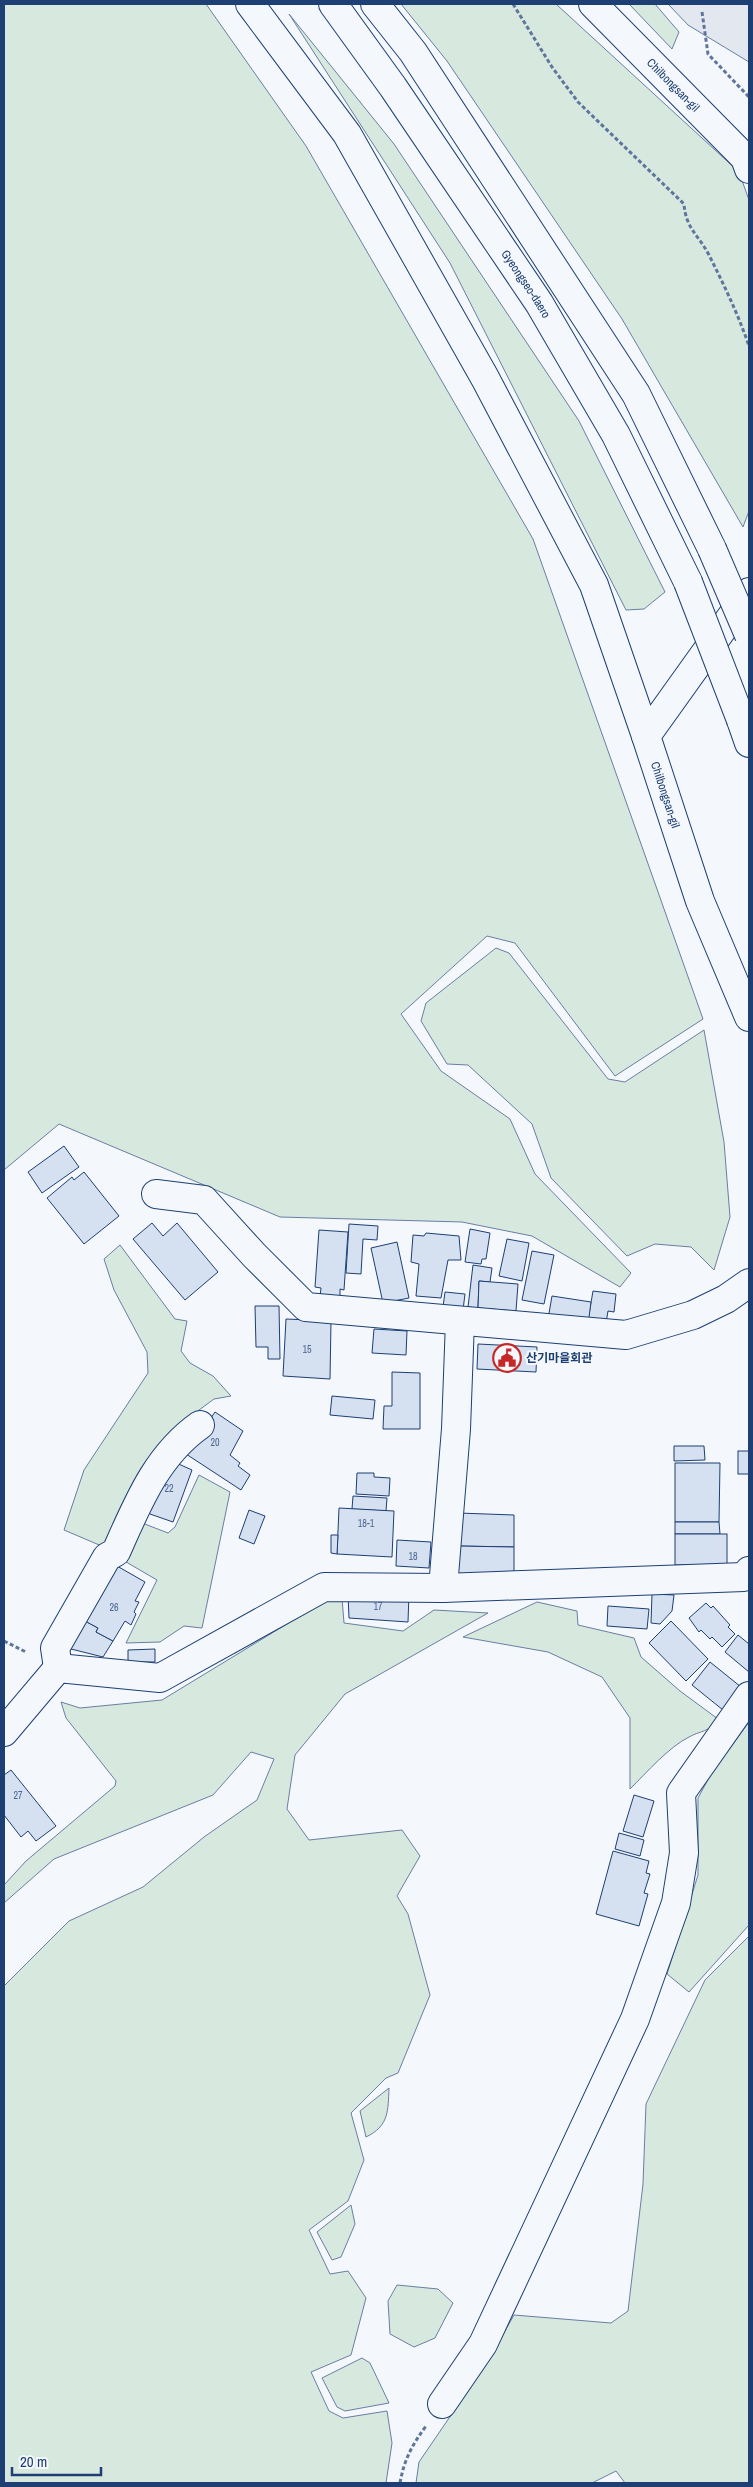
<svg xmlns="http://www.w3.org/2000/svg" width="753" height="2487" font-family="'Archivo Narrow','Noto Sans KR',sans-serif">
	<style>
		.green { fill: #d7e8df; stroke: #687fa3 }
		.parking { fill: #e3e8f0; stroke: #687fa3 }
		.building { fill: #d5e0f0; stroke: #1d3f73 }
		.lines { fill: none; stroke-linecap: round; stroke-linejoin: round }
		.minor-casing { stroke: #1d3f73; stroke-width: 30 }
		.major-casing { stroke: #1d3f73; stroke-width: 30 }
		.path { stroke: #5e769c; stroke-width: 3; stroke-dasharray: 4 2.5; stroke-linecap: butt }
		.minor { stroke: #f4f7fb; stroke-width: 28 }
		.major { stroke: #f4f7fb; stroke-width: 28 }
		.major-bridge-casing { stroke: #1d3f73; stroke-width: 30; stroke-linecap: butt }
		.major-bridge { stroke: #f4f7fb; stroke-width: 28 }
		.labels { text-anchor: middle; stroke-width: 4; stroke-linejoin: round; paint-order: stroke }
		.number-label { font-size: 10px; fill: #4b6792 }
		.street-label { font-size: 12px; fill: #1d3f73; stroke: #f4f7fb }
		.poi-label { font-size: 12px; font-weight: bold; fill: #1d3f73; stroke: #f4f7fb; text-anchor: start }
	</style>
	<rect width="100%" height="100%" fill="#f4f7fb"/>
	<g class="green">
		<polygon points="4,4 206,4 306,146 533,539 703,1019 615,1076 515,943 487,936 401,1014 441,1071 510,1119 535,1174 631,1273 620,1287 532,1236 462,1222 280,1217 59,1124 4,1170"/>
		<polygon points="401,4 556,4 739,172 749,200 749,511 743,527 622,319 447,61"/>
		<polygon points="629,4 655,4 679,32 672,49"/>
		<polygon points="289,14 394,144 579,421 665,592 644,609 626,610 450,263"/>
		<polygon points="496,948 509,953 608,1079 625,1082 704,1030 724,1142 730,1217 714,1270 691,1247 655,1244 627,1256 551,1178 532,1124 468,1065 447,1064 421,1021 426,1003"/>
		<polygon points="120,1245 175,1319 187,1321 181,1351 190,1363 213,1376 231,1396 214,1399 191,1416 111,1550 64,1530 84,1470 148,1373 147,1352 114,1290 104,1259"/>
		<polygon points="199,1475 230,1492 202,1628 184,1626 160,1642 126,1643 157,1580 121,1559 137,1521 168,1533 175,1527"/>
		<polygon points="342,1598 344,1623 403,1631 434,1610 488,1613 345,1694 295,1755 287,1809 309,1840 402,1830 420,1856 397,1896 408,1914 430,1995 398,2073 386,2078 351,2113 364,2160 348,2201 309,2230 330,2274 348,2271 366,2298 351,2355 311,2372 329,2411 343,2418 387,2411 392,2443 386,2483 4,2483 4,1986 69,1921 143,1887 204,1837 257,1800 274,1759 251,1752 213,1795 54,1859 4,1903 4,1885 26,1861 115,1786 116,1781 66,1718 61,1702 80,1708 162,1700 323,1602"/>
		<path d="M537 1602 577 1611 578 1625 634 1638 641 1657 680 1691 718 1719C706 1734 704 1729 689 1737 669 1747 647 1772 630 1789V1718L602 1677 548 1652 463 1637Z"/>
		<polygon points="749,1722 749,1925 689,1992 667,1974 698,1875 698,1798 711,1774"/>
		<polygon points="749,1936 749,2483 625,2483 616,2471 592,2483 416,2483 419,2462 486,2364 514,2315 611,2323 628,2311 643,2184 646,2104 705,1980"/>
		<path d="M389 2088C388 2111 389 2126 366 2137L360 2111Z"/>
		<polygon points="351,2205 355,2224 341,2257 332,2260 317,2232"/>
		<polygon points="397,2285 438,2289 453,2303 435,2338 414,2347 390,2334 388,2301"/>
		<polygon points="362,2358 370,2363 389,2403 345,2411 337,2407 322,2378"/>
	</g>
	<polygon class="parking" points="668,4 749,4 749,62 688,25"/>
	<g class="building">
		<polygon points="64,1146 79,1167 42,1193 28,1172"/>
		<polygon points="84,1172 119,1216 84,1244 47,1198 72,1177 74,1180"/>
		<polygon points="152,1223 163,1236 177,1223 218,1272 185,1300 133,1239"/>
		<polygon points="349,1224 378,1226 377,1240 363,1239 361,1274 346,1273"/>
		<polygon points="470,1229 490,1233 486,1259 482,1259 481,1264 465,1262"/>
		<polygon points="319,1230 348,1232 344,1290 340,1289 340,1298 320,1297 321,1288 315,1287"/>
		<polygon points="426,1233 459,1236 461,1260 448,1260 441,1298 416,1296 419,1264 411,1262 413,1235 424,1236"/>
		<polygon points="507,1239 529,1243 522,1281 499,1276"/>
		<polygon points="397,1242 409,1298 383,1303 371,1248"/>
		<polygon points="532,1251 554,1255 544,1304 522,1300"/>
		<polygon points="473,1265 492,1268 490,1282 479,1281 478,1308 468,1307"/>
		<polygon points="479,1281 518,1284 516,1311 478,1308"/>
		<polygon points="593,1291 616,1294 614,1312 608,1311 606,1323 588,1320"/>
		<polygon points="445,1292 465,1294 463,1310 443,1307"/>
		<polygon points="552,1296 591,1302 588,1325 548,1319"/>
		<polygon points="255,1306 279,1306 280,1359 268,1359 268,1347 256,1347"/>
		<polygon points="286,1319 331,1321 330,1379 283,1376"/>
		<polygon points="374,1329 407,1331 406,1355 372,1353"/>
		<polygon points="478,1344 537,1347 536,1372 477,1369"/>
		<polygon points="392,1372 420,1373 420,1429 383,1429 384,1406 392,1406"/>
		<polygon points="332,1396 375,1400 373,1419 330,1415"/>
		<polygon points="215,1412 243,1431 230,1455 240,1463 238,1466 250,1475 241,1490 186,1454"/>
		<polygon points="674,1446 704,1446 705,1460 674,1461"/>
		<rect x="738" y="1451" width="11" height="23"/>
		<polygon points="172,1461 192,1470 173,1522 150,1514 145,1507"/>
		<polygon points="675,1463 720,1463 719,1522 675,1522"/>
		<polygon points="357,1473 374,1473 374,1477 390,1478 389,1496 356,1494"/>
		<polygon points="353,1496 387,1498 386,1511 352,1509"/>
		<polygon points="339,1508 394,1511 392,1557 337,1554"/>
		<polygon points="249,1510 265,1516 254,1544 239,1538"/>
		<polygon points="458,1513 514,1515 514,1547 457,1546"/>
		<polygon points="675,1522 719,1522 720,1534 675,1534"/>
		<rect x="675" y="1534" width="52" height="31"/>
		<polygon points="331,1535 338,1535 337,1554 331,1553"/>
		<polygon points="397,1540 431,1542 429,1568 396,1566"/>
		<polygon points="458,1546 514,1547 514,1575 458,1575"/>
		<polygon points="111,1563 117,1566 110,1580 107,1578 85,1621 98,1628 96,1632 113,1641 103,1657 67,1648"/>
		<polygon points="117,1566 145,1582 135,1601 139,1602 134,1612 136,1614 131,1625 125,1621 113,1641 96,1632 98,1628 85,1621 107,1578 110,1580"/>
		<polygon points="409,1593 408,1622 349,1618 348,1594"/>
		<polygon points="652,1594 674,1595 672,1611 660,1624 651,1623"/>
		<polygon points="706,1603 711,1608 713,1606 730,1625 728,1627 735,1634 722,1647 712,1637 710,1639 701,1630 699,1632 689,1618"/>
		<polygon points="608,1606 649,1609 647,1629 607,1626"/>
		<polygon points="671,1621 708,1659 686,1681 649,1643"/>
		<polygon points="738,1635 749,1644 749,1672 725,1652"/>
		<polygon points="155,1649 155,1662 128,1662 128,1650"/>
		<polygon points="710,1662 746,1691 728,1714 692,1685"/>
		<polygon points="11,1770 56,1826 36,1841 28,1831 21,1837 4,1815 4,1775"/>
		<polygon points="634,1795 654,1801 643,1837 623,1831"/>
		<polygon points="619,1833 644,1840 640,1856 615,1849"/>
		<polygon points="613,1851 649,1861 646,1873 650,1874 644,1893 648,1894 639,1926 596,1914"/>
	</g>
	<g class="lines">
		<defs>
			<g id="minor">
				<polyline points="250,4 347,134 485,378 594,585 646,736"/>
				<path id="s1" d="M593 4 745 158 749 169"/>
				<path id="s2" d="M749 592 646 736 700 901 749 1017"/>
				<polyline points="156,1194 204,1200 254,1255 306,1307 626,1335 693,1315 726,1299 749,1283"/>
				<polyline points="443,1588 456,1429 460,1321"/>
				<path d="M58 1668 55 1648 107 1557 116 1552C137 1505 156 1456 200 1425"/>
				<polyline points="4,1732 58,1668 160,1678 324,1587 443,1588 744,1577 749,1571"/>
				<polyline points="442,2404 483,2344 635,2019 676,1903 684,1853 681,1793 749,1696"/>
			</g>
			<g id="major">
				<path id="s3" d="M333 4 393 87 539 303 616 435 688 582"/>
				<polyline points="375,4 413,52 636,394 712,549"/>
				<polyline points="741,720 749,743"/>
			</g>
		</defs>
		<use href="#minor" class="minor-casing"/>
		<use href="#major" class="major-casing"/>
		<g class="path">
			<path d="M513 4 552 67 578 102 684 204C686 229 698 234 709 255 724 285 738 314 749 346"/>
			<polyline points="702,12 708,54 749,97"/>
			<polyline points="4,1641 26,1652"/>
			<path d="M400 2483C404 2460 412 2445 426 2426"/>
		</g>
		<use href="#minor" class="minor"/>
		<use href="#major" class="major"/>
		<defs>
			<g id="major-bridge">
				<polyline points="712,549 749,635"/>
				<polyline points="688,582 741,720"/>
			</g>
		</defs>
		<use href="#major-bridge" class="major-bridge-casing"/>
		<use href="#major-bridge" class="major-bridge"/>
	</g>
	<defs>
		<symbol id="civic-ring" viewBox="-11 -11 22 22"><circle r="9.5" fill="#f4f7fb" stroke="#c62828" stroke-width="1.5"/><path d="M-.6-6.5H3V-4.5H.6V-3L4-1V1h2V6H-6V1h2V-1L-.6-3ZM-1.2 2.5V6h2.4V2.5Z" fill="#c62828"/></symbol>
	</defs>
	<g fill-rule="evenodd">
		<use href="#civic-ring" x="491" y="1342" width="32" height="32"/>
	</g>
	<g class="labels">
		<g class="number-label">
			<text x="307" y="1353">15</text>
			<text x="215" y="1446">20</text>
			<text x="169" y="1492">22</text>
			<text x="366" y="1527">18-1</text>
			<text x="413" y="1560">18</text>
			<text x="378" y="1610">17</text>
			<text x="114" y="1611">26</text>
			<text x="18" y="1799">27</text>
		</g>
		<g class="street-label">
			<text dy="4" stroke="none"><textPath href="#s1" startOffset="114">Chilbongsan-gil</textPath></text>
			<text dy="4" stroke="none"><textPath href="#s3" startOffset="340">Gyeongseo-daero</textPath></text>
			<text dy="4" stroke="none"><textPath href="#s2" startOffset="239">Chilbongsan-gil</textPath></text>
		</g>
		<g class="poi-label">
			<text x="526" y="1362">산기마을회관</text>
		</g>
	</g>
	<rect width="753" height="2487" fill="none" stroke="#1d3f73" stroke-width="10"/>
	<path d="M12 2467v8h89v-8" fill="none" stroke="#1d3f73" stroke-width="2.5"/>
	<text x="20" y="2467" font-size="15" fill="#1d3f73" stroke="#f4f7fb" stroke-width="4" paint-order="stroke">20 m</text>
</svg>
